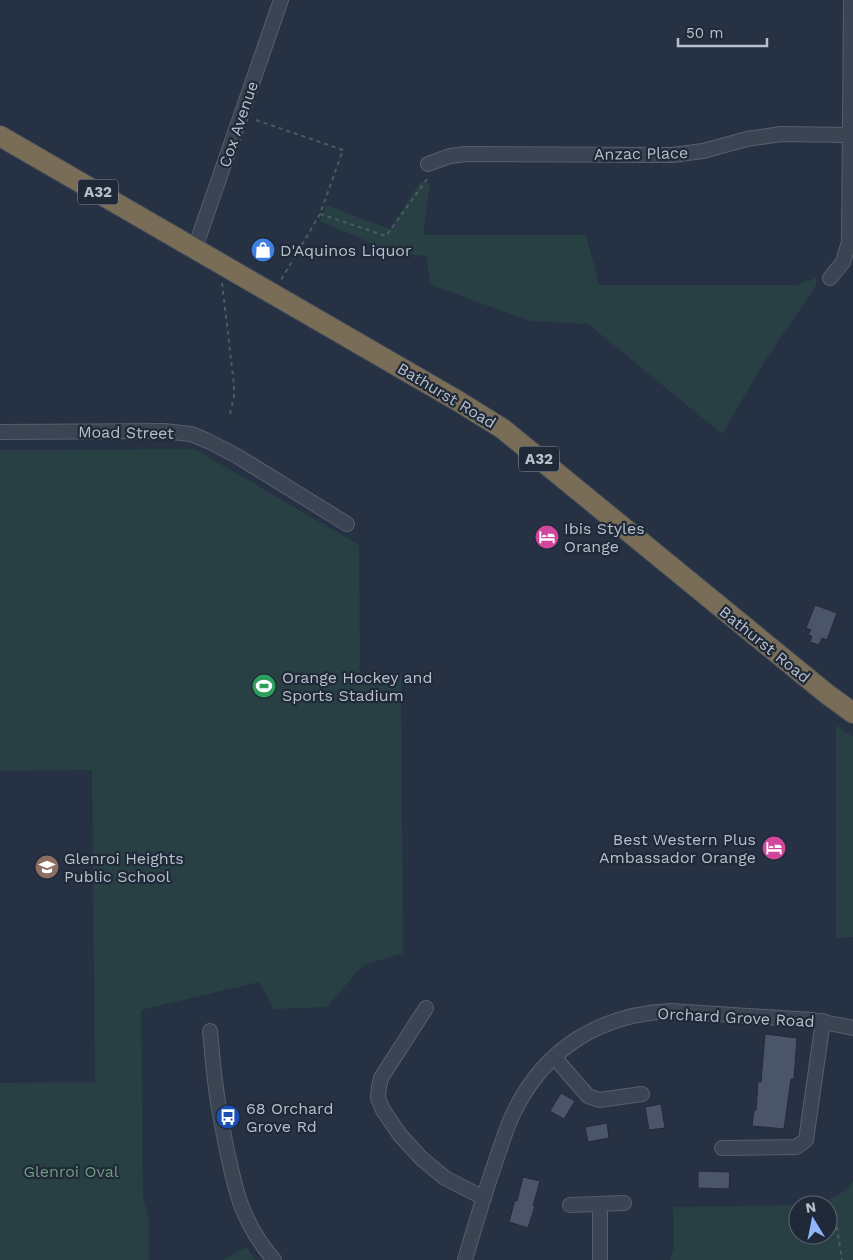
<svg xmlns="http://www.w3.org/2000/svg" width="853" height="1260" font-family="'Work Sans',sans-serif">
	<style>
		.green { fill: #284044 }
		.building { fill: #4a5569; stroke: #212b3a }
		.lines { fill: none; stroke-linecap: round; stroke-linejoin: round }
		.minor-casing { stroke: #565f6d; stroke-width: 16 }
		.highway-casing { stroke: #424c5a; stroke-width: 22 }
		.path { stroke: #475d60; stroke-width: 2; stroke-dasharray: 4 4; stroke-linecap: butt }
		.minor { stroke: #3b4452; stroke-width: 14 }
		.highway { stroke: #796d58; stroke-width: 20 }
		.labels { text-anchor: middle; stroke-width: 4.5; stroke-linejoin: round; paint-order: stroke }
		.shield { fill: #1f2938; stroke: #8a92a0; stroke-width: 1 }
		.shield-label { font-size: 15px; font-weight: bold; fill: #b8bfcc }
		.street-label { font-size: 16px; fill: #b8bfcc; stroke: #1f2938 }
		.poi-label { font-size: 16px; fill: #b8bfcc; stroke: #1f2938; text-anchor: start }
		.park-label { font-size: 16px; fill: #6f9d7b; stroke: #1f2938 }
	</style>
	<rect width="100%" height="100%" fill="#263143"/>
	<g class="green">
		<polygon points="421,181 430,184 423,235 586,235 599,285 797,285 816,278 816,286 768,356 722,434 588,324 530,321 431,285 426,256 394,253 320,221 326,205 390,229"/>
		<polygon points="195,449 359,545 360,674 401,674 403,953 363,965 327,1007 274,1009 259,982 141,1010 143,1197 149,1221 149,1260 0,1260 0,1083 95,1082 92,770 0,771 0,450"/>
		<polygon points="836,725 853,737 853,937 836,938"/>
		<path d="M853 1181V1260H670L674 1248 673 1207 798 1205V1235H828V1205H805C825 1202 841 1198 853 1181Z"/>
		<polygon points="246,1247 256,1260 223,1260"/>
	</g>
	<g class="building">
		<polygon points="815,605 837,613 827,640 822,638 819,645 810,642 812,636 808,635 811,630 806,628"/>
		<polygon points="765,1034 797,1038 794,1079 791,1079 784,1129 752,1126 754,1110 756,1110 758,1081 761,1082"/>
		<polygon points="561,1093 575,1101 564,1119 550,1111"/>
		<polygon points="661,1104 665,1128 649,1130 645,1107"/>
		<polygon points="607,1123 609,1138 588,1142 585,1127"/>
		<polygon points="698,1171 730,1172 729,1189 698,1188"/>
		<polygon points="523,1177 540,1181 533,1206 535,1206 528,1228 509,1222 515,1200 517,1201"/>
	</g>
	<g class="lines">
		<defs>
			<g id="minor">
				<polyline points="428,164 450,156 467,154 672,155 703,151 747,139 781,134 853,135"/>
				<polyline points="195,248 281,0"/>
				<polyline points="830,278 843,262 849,242 851,0"/>
				<polyline points="0,432 164,431 191,434 208,441 237,456 347,524"/>
				<polyline points="426,1008 381,1078 379,1087 378,1098 383,1110 400,1135 422,1159 445,1178 484,1198"/>
				<path d="M210 1031C212 1050 213 1069 216 1088 218 1106 222 1124 225 1141 235 1190 241 1221 274 1260"/>
				<polyline points="554,1057 588,1096 599,1100 642,1094"/>
				<polyline points="722,1148 796,1147 806,1140 823,1021"/>
				<polyline points="570,1205 624,1203"/>
				<path d="M465 1260C474 1229 483 1199 493 1169 500 1150 505 1130 514 1112 545 1048 601 1014 671 1011L813 1020 853 1028"/>
				<polyline points="600,1260 600,1205"/>
			</g>
			<polyline id="highway" points="0,136 458,401 503,429 827,694 853,713"/>
		</defs>
		<use href="#minor" class="minor-casing"/>
		<use href="#highway" class="highway-casing"/>
		<g class="path">
			<polyline points="256,120 343,150 320,214 281,280"/>
			<polyline points="320,214 386,236 427,179 427,176"/>
			<polyline points="222,283 234,385 234,397 229,418"/>
			<polyline points="828,1208 834,1209 842,1260"/>
		</g>
		<use href="#minor" class="minor"/>
		<use href="#highway" class="highway"/>
	</g>
	<defs>
		<symbol id="shop-disc" viewBox="-11 -11 22 22"><circle r="9.5" fill="#3f7fe0" stroke="#1f2938"/><path d="M-5-2.5h2.3a2.7 3.5 0 0 1 5.4 0H5L5.5 6h-11ZM-1.5-2.5h3a1.5 2.3 0 0 0-3 0Z" fill="#fff"/></symbol>
		<symbol id="hotel-disc" viewBox="-11 -11 22 22"><circle r="9.5" fill="#d1479c" stroke="#1f2938"/><path d="M-6-4.5h1.5V1H6V5H4.5V3h-9V5H-6ZM-4 0a1.8 1.8 0 1 1 3.6 0ZM.5 0V-2.5h3Q6-2.5 6 0Z" fill="#fff"/></symbol>
		<symbol id="stadium-disc" viewBox="-11 -11 22 22"><circle r="9.5" fill="#2e9e5b" stroke="#1f2938"/><path d="M0-5a6.5 5 0 1 0 0 10a6.5 5 0 1 0 0-10ZM-3.5-1.8h7v3.6h-7Z" fill="#fff"/></symbol>
		<symbol id="school-disc" viewBox="-11 -11 22 22"><circle r="9.5" fill="#8d6e63" stroke="#1f2938"/><path d="M0-5L7-2L0 1L-7-2ZM-4 1L0 2.5L4 1V4Q0 6-4 4Z" fill="#fff"/></symbol>
		<symbol id="bus-disc" viewBox="-11 -11 22 22"><circle r="9.5" fill="#1a4fb4" stroke="#1f2938"/><path d="M-5-6H5V4H4V6H2V4H-2V6H-4V4H-5ZM-3.5-4V0h7V-4ZM-3.5 1.2v1.5H-2V1.2ZM2 1.2v1.5H3.5V1.2Z" fill="#fff"/></symbol>
	</defs>
	<g fill-rule="evenodd">
		<use href="#shop-disc" x="249" y="236" width="28" height="28"/>
		<use href="#hotel-disc" x="533" y="523" width="28" height="28"/>
		<use href="#stadium-disc" x="250" y="672" width="28" height="28"/>
		<use href="#hotel-disc" x="760" y="834" width="28" height="28"/>
		<use href="#school-disc" x="33" y="853" width="28" height="28"/>
		<use href="#bus-disc" x="214" y="1103" width="28" height="28"/>
	</g>
	<g class="labels">
		<g class="shield">
			<rect x="78" y="179.5" width="40" height="25" rx="4"/>
			<rect x="519" y="446.5" width="40" height="25" rx="4"/>
		</g>
		<g class="shield-label">
			<text x="98" y="197">A32</text>
			<text x="539" y="464">A32</text>
		</g>
		<g class="street-label">
			<text transform="translate(238 124) rotate(-71)" y="6">Cox Avenue</text>
			<text transform="translate(641 153) rotate(-1)" y="6">Anzac Place</text>
			<text transform="translate(447 395) rotate(31)" y="6">Bathurst Road</text>
			<text transform="translate(126 432) rotate(1)" y="6">Moad Street</text>
			<text transform="translate(765 644) rotate(39)" y="6">Bathurst Road</text>
			<text transform="translate(736 1017) rotate(3)" y="6">Orchard Grove Road</text>
		</g>
		<g class="poi-label">
			<text x="280" y="256">D'Aquinos Liquor</text>
			<text x="564" y="534">Ibis Styles<tspan x="564" dy="18">Orange</tspan></text>
			<text x="282" y="683">Orange Hockey and<tspan x="282" dy="18">Sports Stadium</tspan></text>
			<text x="756" y="845" text-anchor="end">Best Western Plus<tspan x="756" dy="18">Ambassador Orange</tspan></text>
			<text x="64" y="864">Glenroi Heights<tspan x="64" dy="18">Public School</tspan></text>
			<text x="246" y="1114">68 Orchard<tspan x="246" dy="18">Grove Rd</tspan></text>
		</g>
		<g class="park-label">
			<text x="71" y="1177">Glenroi Oval</text>
		</g>
	</g>
	<g transform="translate(813 1220) rotate(350)"><circle r="24" fill="#1f2938" stroke="#5c6573"/>
	<path d="M0-4L9 19L0 12L-9 19Z" fill="#90b5fa"/>
	<text y="-8" font-size="14" font-weight="bold" text-anchor="middle" fill="#b8bfcc">N</text>
	</g>
	<path d="M678 38v8h89v-8" fill="none" stroke="#b8bfcc" stroke-width="2.5"/>
	<text x="686" y="38" font-size="15" fill="#b8bfcc" stroke="#1f2938" stroke-width="4" paint-order="stroke">50 m</text>
</svg>
